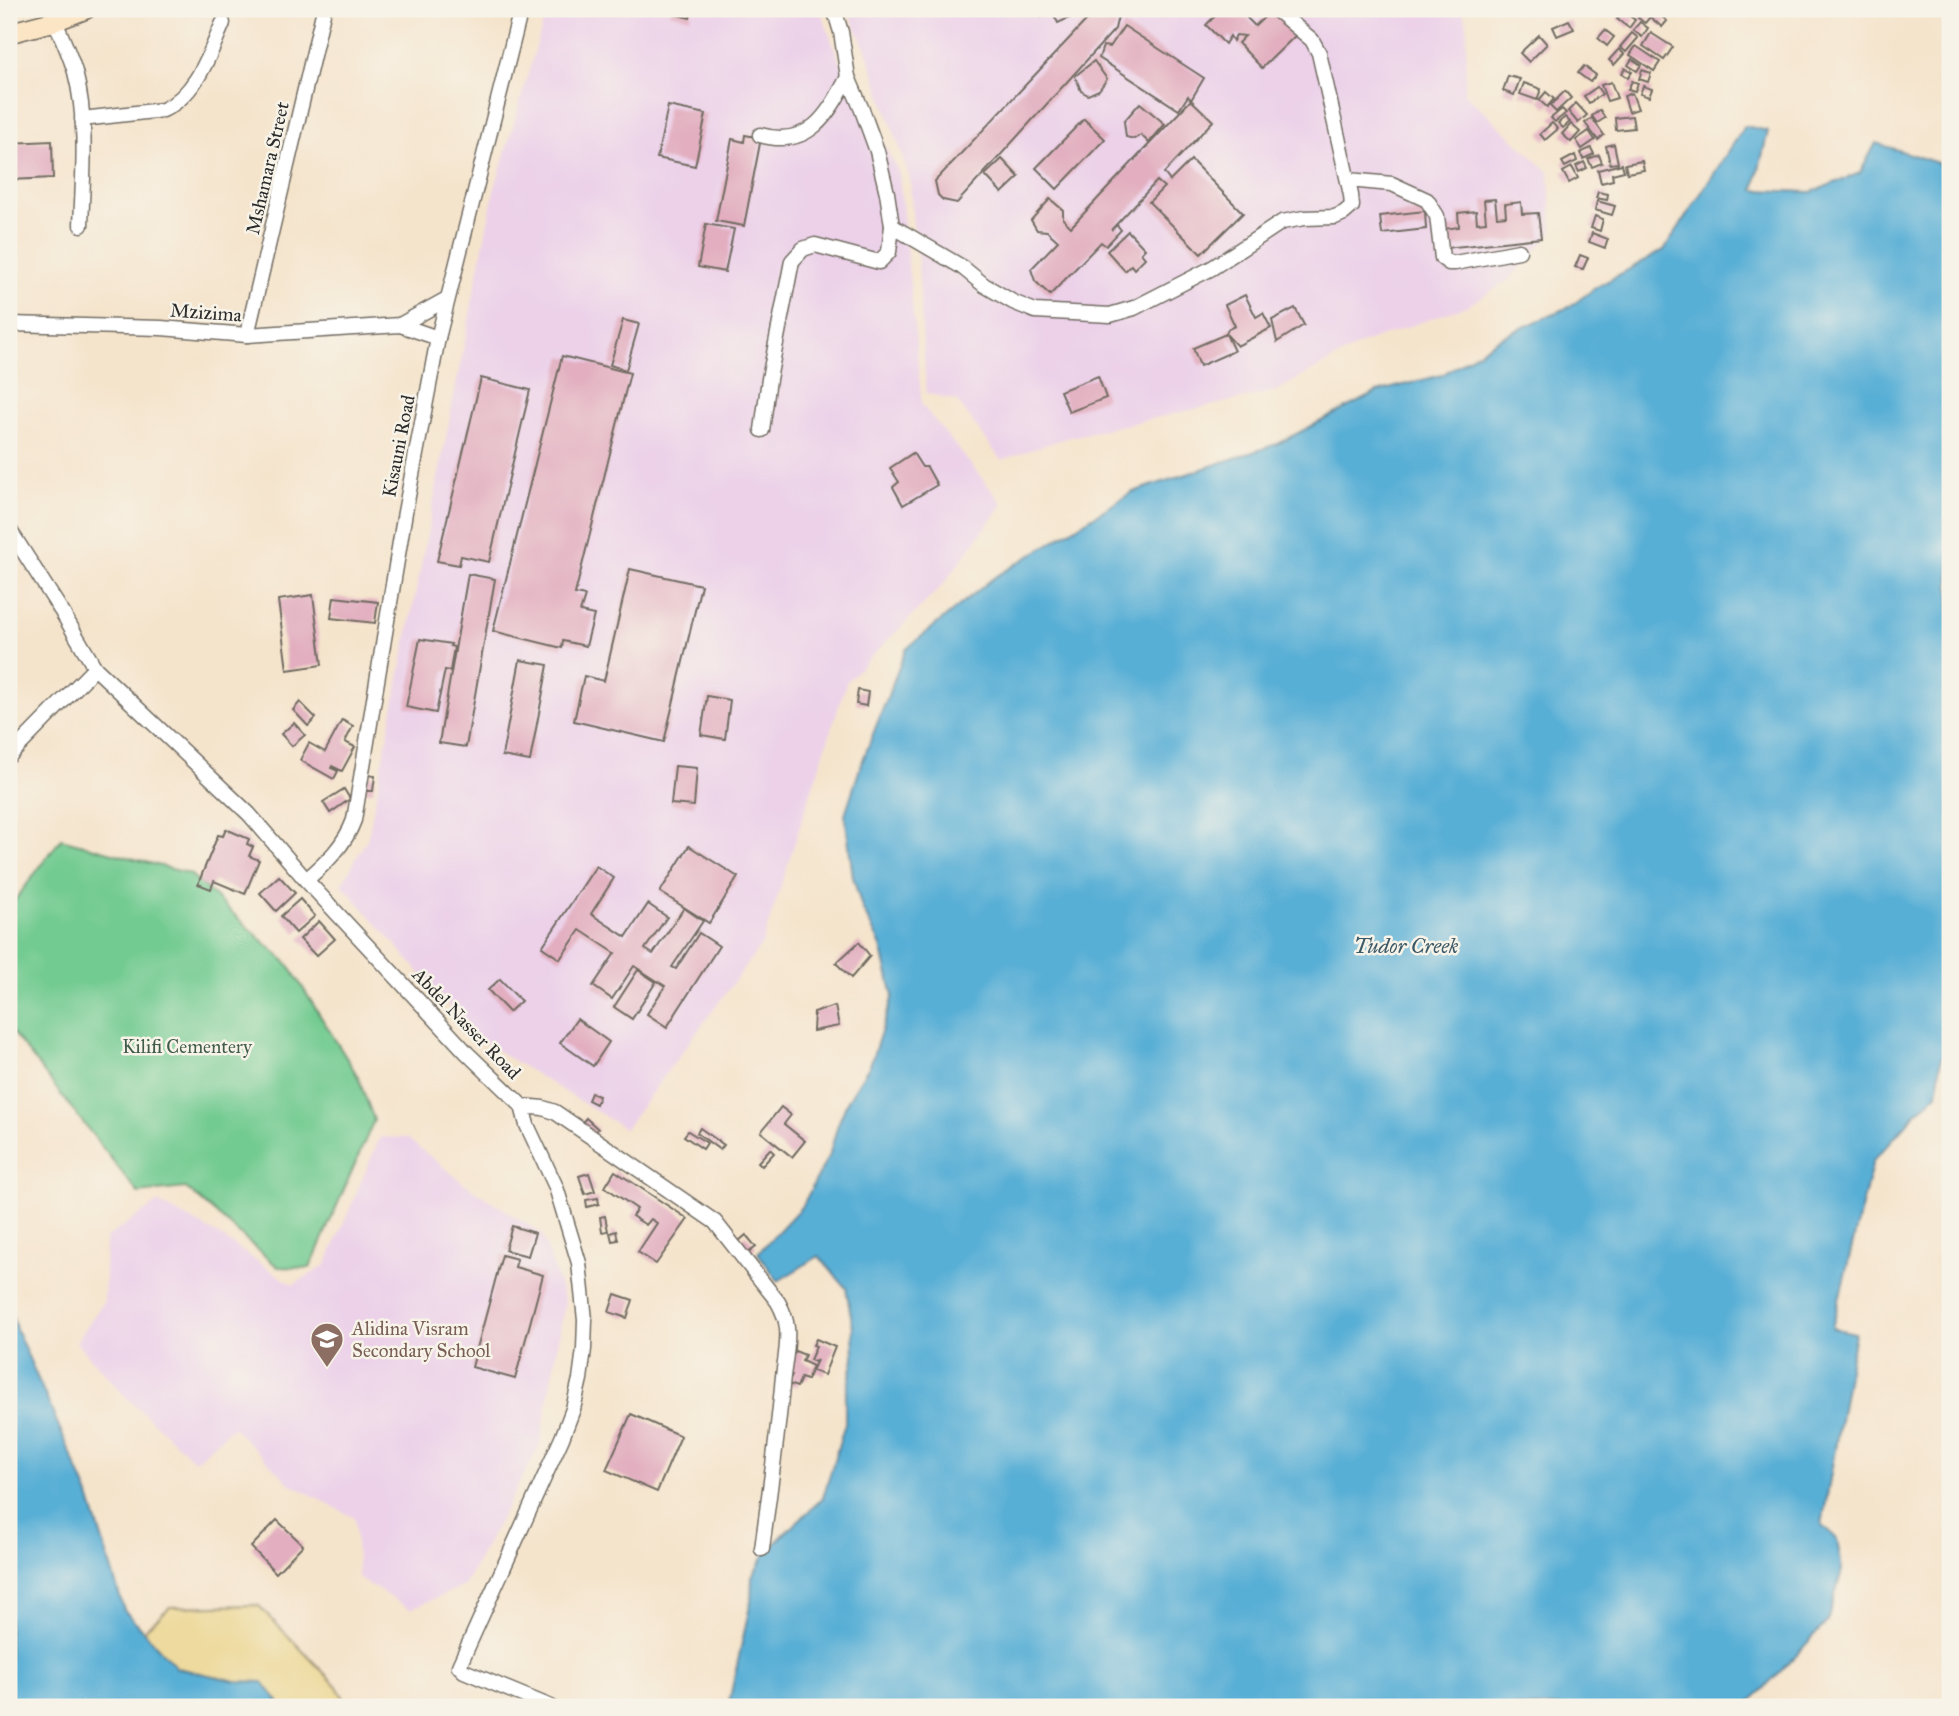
<svg xmlns="http://www.w3.org/2000/svg" width="1959" height="1716" font-family="'IM FELL Great Primer',serif">
	<style>
		.built { fill: #ecd1e9 }
		.green { fill: #72cb91; stroke: #4e7b5e; stroke-width: 2 }
		.sand { fill: #eeda9e; stroke: #8c8264; stroke-width: 2 }
		.water { fill: #59afd6; stroke: #426d80; stroke-width: 2 }
		.building { fill: #e2aec0 }
		.lines { fill: none; stroke-linecap: round; stroke-linejoin: round }
		.street-casing { stroke: #726c63; stroke-width: 17 }
		.secondary-casing { stroke: #726c63; stroke-width: 22 }
		.street { stroke: #fff; stroke-width: 14 }
		.secondary { stroke: #fce5c4; stroke-width: 19 }
		.labels { text-anchor: middle; stroke-width: 5; stroke-linejoin: round; paint-order: stroke }
		.street-label { font-size: 19px; fill: #2b2b2b; stroke: #f7f3e8 }
		.park-label { font-size: 19px; fill: #405b4a; stroke: #f7f3e8 }
		.education-label { font-size: 19px; fill: #785e54; stroke: #f7f3e8; text-anchor: start }
		.water-label { font-size: 21px; font-style: italic; fill: #3b5967; stroke: #f7f3e8 }
	</style>
	<rect width="100%" height="100%" fill="#f7f3e8"/>
	<filter id="ink" filterUnits="userSpaceOnUse"><feTurbulence type="fractalNoise" baseFrequency=".0143" numOctaves="2"/><feDisplacementMap in="SourceGraphic" scale="14" xChannelSelector="R" yChannelSelector="G"/><feConvolveMatrix kernelMatrix="1 2 1 2 8 2 1 2 1" color-interpolation-filters="sRGB"/></filter>
	<filter id="wash" filterUnits="userSpaceOnUse"><feTurbulence type="fractalNoise" baseFrequency=".00686" numOctaves="4" result="noise"/><feDisplacementMap in="SourceGraphic" scale="28" xChannelSelector="R" yChannelSelector="G"/><feGaussianBlur stdDeviation="1.57" result="paint"/><feColorMatrix in="noise" values="0 0 0 0 0 0 0 0 0 0 0 0 0 0 0 0 0 1.4 0 .05"/><feComposite in="paint" operator="in"/></filter>
	<g filter="url(#wash)">
		<rect width="100%" height="100%" fill="#f5e4cc"/>
		<g class="built">
			<polygon points="547,9 820,9 838,57 899,173 922,405 1003,504 942,586 847,681 762,944 625,1129 477,1038 342,884 368,837 494,191"/>
			<polygon points="847,9 1462,9 1467,25 1465,94 1549,172 1552,233 1507,281 1469,305 1363,343 1276,391 1066,438 1001,460 957,401 926,393 918,259 914,240 910,179 866,50"/>
			<polygon points="380,1137 407,1138 465,1184 542,1234 565,1302 540,1445 464,1586 410,1609 358,1578 355,1518 289,1483 233,1427 195,1461 126,1397 76,1342 104,1301 106,1238 158,1202 217,1234 293,1285 326,1265"/>
		</g>
		<polygon class="green" points="61,839 190,874 288,964 357,1075 374,1120 310,1268 278,1267 186,1188 138,1193 9,1028 9,908"/>
		<polygon class="sand" points="258,1605 336,1685 349,1707 85,1707 71,1695 170,1607"/>
		<g class="water">
			<polygon points="1745,126 1768,131 1754,190 1812,192 1860,173 1876,143 1950,167 1950,1051 1941,1058 1937,1094 1914,1115 1873,1161 1832,1328 1855,1333 1822,1525 1837,1539 1842,1570 1827,1622 1763,1690 1744,1707 728,1707 751,1601 752,1577 765,1554 786,1532 823,1498 845,1423 845,1400 854,1358 853,1327 846,1288 819,1256 778,1281 758,1253 803,1205 830,1153 838,1124 848,1100 870,1065 893,996 881,946 862,908 853,877 845,814 861,765 906,649 992,579 1133,492 1277,444 1377,392 1442,375 1502,337 1571,306 1595,288 1664,250"/>
			<polygon points="9,1305 16,1329 88,1493 124,1610 177,1668 236,1681 263,1682 282,1707 9,1707"/>
		</g>
		<g id="blocks">
			<g class="building">
				<polygon points="671,9 692,9 690,18 670,13"/>
				<polygon points="1037,9 1078,9 1080,13 1058,23 1052,11 1041,17"/>
				<polygon points="1097,9 1106,9 1118,16 1115,29 957,203 943,200 938,195 935,181"/>
				<polygon points="1222,9 1256,9 1247,18 1255,26 1273,9 1297,34 1262,68 1238,43 1245,36 1236,35 1233,41 1230,36 1225,44 1206,25"/>
				<polygon points="1645,9 1653,9 1667,21 1662,27 1650,17 1645,23 1638,18"/>
				<polygon points="1623,11 1635,20 1629,28 1617,19"/>
				<polygon points="1569,20 1574,29 1557,36 1553,27"/>
				<polygon points="1640,22 1648,28 1642,37 1633,30"/>
				<polygon points="1124,26 1204,78 1191,100 1188,96 1179,110 1099,58 1103,46 1110,47"/>
				<polygon points="1605,30 1614,37 1607,46 1598,38"/>
				<polygon points="1632,33 1638,38 1626,52 1620,47"/>
				<polygon points="1651,33 1673,47 1664,60 1643,46"/>
				<polygon points="1539,35 1547,44 1529,62 1520,53"/>
				<polygon points="1636,46 1660,62 1654,71 1630,55"/>
				<polygon points="1619,49 1624,54 1614,65 1609,60"/>
				<polygon points="1632,59 1641,65 1637,71 1628,65"/>
				<polygon points="1094,61 1107,79 1099,90 1088,95 1081,91 1075,76"/>
				<polygon points="1584,66 1596,75 1590,82 1578,73"/>
				<polygon points="1625,68 1632,72 1628,78 1622,73"/>
				<polygon points="1642,70 1651,73 1648,82 1639,79"/>
				<polygon points="1508,76 1520,79 1514,95 1503,91"/>
				<polygon points="1632,81 1638,83 1635,91 1628,89"/>
				<polygon points="1611,82 1617,98 1607,101 1601,85"/>
				<polygon points="1524,83 1541,89 1537,100 1520,94"/>
				<polygon points="1643,86 1652,89 1649,97 1640,94"/>
				<polygon points="1597,87 1602,94 1589,103 1584,96"/>
				<polygon points="1565,91 1571,98 1556,112 1550,106"/>
				<polygon points="1546,92 1554,99 1547,107 1539,100"/>
				<polygon points="1632,93 1638,109 1629,112 1624,96"/>
				<polygon points="1191,100 1213,121 1164,173 1170,181 1191,160 1243,213 1201,254 1149,202 1164,187 1157,181 1111,230 1117,225 1121,230 1106,246 1101,242 1050,295 1035,281 1031,269 1058,241 1047,231 1037,230 1031,220 1050,199 1063,210 1063,219 1071,227"/>
				<polygon points="1140,103 1165,124 1149,143 1141,135 1134,139 1126,137 1124,121"/>
				<polygon points="1576,103 1587,115 1578,123 1568,111"/>
				<polygon points="668,106 706,114 695,166 657,158"/>
				<polygon points="1562,109 1566,113 1555,122 1551,118"/>
				<polygon points="1600,110 1605,118 1597,123 1592,116"/>
				<polygon points="1632,116 1634,128 1616,130 1615,118"/>
				<polygon points="1565,117 1570,122 1563,128 1558,123"/>
				<polygon points="1592,118 1604,135 1598,140 1585,123"/>
				<polygon points="1084,119 1105,139 1057,189 1036,168"/>
				<polygon points="1552,123 1558,129 1545,140 1540,134"/>
				<polygon points="1571,124 1580,132 1571,142 1562,134"/>
				<polygon points="1589,131 1595,140 1582,149 1576,140"/>
				<polygon points="745,135 761,138 744,226 716,221 732,139 744,142"/>
				<polygon points="52,141 53,178 9,180 9,143"/>
				<polygon points="1614,144 1618,163 1610,164 1606,146"/>
				<polygon points="1591,148 1594,154 1583,159 1580,153"/>
				<polygon points="1575,155 1577,161 1565,167 1562,162"/>
				<polygon points="1599,155 1602,163 1592,167 1588,159"/>
				<polygon points="1002,159 1019,177 1002,193 985,175"/>
				<polygon points="1642,161 1644,170 1627,173 1625,164"/>
				<polygon points="1584,162 1587,168 1579,172 1576,166"/>
				<polygon points="1622,164 1624,171 1612,174 1613,180 1601,183 1598,170"/>
				<polygon points="1572,167 1578,178 1569,183 1563,172"/>
				<polygon points="1598,192 1608,194 1607,200 1596,198"/>
				<polygon points="1495,199 1497,217 1506,216 1505,204 1521,202 1522,214 1538,213 1541,238 1445,248 1444,229 1459,227 1458,213 1476,211 1477,223 1486,222 1484,200"/>
				<polygon points="1597,201 1615,206 1612,215 1595,210"/>
				<polygon points="1425,211 1426,229 1382,234 1380,216"/>
				<polygon points="1595,216 1603,219 1600,231 1591,228"/>
				<polygon points="706,224 734,229 725,272 698,267"/>
				<polygon points="1128,231 1145,249 1141,253 1145,258 1134,269 1131,265 1125,271 1107,251"/>
				<polygon points="1592,233 1608,239 1605,248 1589,242"/>
				<polygon points="1580,255 1588,258 1583,269 1575,267"/>
				<polygon points="1245,295 1256,317 1263,313 1271,328 1237,346 1226,334 1234,351 1200,366 1193,348 1226,334 1228,329 1235,326 1225,305"/>
				<polygon points="1295,308 1304,325 1277,342 1272,320"/>
				<polygon points="623,320 639,324 626,370 610,365"/>
				<polygon points="562,356 630,373 575,594 585,596 580,612 594,615 586,646 563,641 562,648 493,631"/>
				<polygon points="1098,376 1106,398 1069,412 1060,391"/>
				<polygon points="481,378 530,390 489,562 461,556 459,565 437,561"/>
				<polygon points="913,453 922,467 927,467 937,485 903,505 893,487 899,482 890,468"/>
				<polygon points="630,569 701,585 664,742 574,721 584,676 604,681"/>
				<polygon points="468,574 495,579 466,747 439,743"/>
				<polygon points="313,595 322,665 287,670 278,600"/>
				<polygon points="334,597 378,602 375,623 331,618"/>
				<polygon points="420,639 451,644 450,646 454,647 450,671 445,670 436,713 406,707"/>
				<polygon points="520,660 548,665 530,761 502,756"/>
				<polygon points="858,690 868,692 866,706 856,704"/>
				<polygon points="707,696 730,700 725,739 701,735"/>
				<polygon points="300,702 316,718 308,726 293,710"/>
				<polygon points="342,720 353,726 345,742 355,747 342,771 332,766 331,768 338,771 334,779 300,760 309,743 325,752"/>
				<polygon points="294,723 305,735 292,746 281,734"/>
				<polygon points="675,766 697,768 694,806 671,804"/>
				<polygon points="367,775 375,776 373,791 365,791"/>
				<polygon points="344,789 350,799 330,813 323,802"/>
				<polygon points="226,829 249,839 247,844 253,847 249,856 259,860 245,894 214,881 211,889 198,884 218,835 223,836"/>
				<polygon points="689,846 738,877 709,923 660,892"/>
				<polygon points="596,866 614,878 591,914 626,937 648,904 667,917 645,949 653,954 684,908 703,921 672,967 676,969 699,933 719,946 667,1027 647,1014 665,986 634,966 612,999 593,986 615,953 580,930 560,959 542,947"/>
				<polygon points="279,876 295,893 276,911 260,893"/>
				<polygon points="300,899 315,916 296,933 281,916"/>
				<polygon points="319,921 335,939 316,956 300,939"/>
				<polygon points="859,942 870,956 851,978 836,963"/>
				<polygon points="638,970 656,982 632,1019 614,1007"/>
				<polygon points="500,979 521,1001 509,1012 488,990"/>
				<polygon points="835,1006 839,1026 813,1031 814,1012"/>
				<polygon points="577,1019 609,1042 593,1066 560,1043"/>
				<polygon points="591,1093 599,1096 596,1104 588,1100"/>
				<polygon points="781,1107 791,1115 784,1124 805,1141 792,1157 761,1132"/>
				<polygon points="586,1118 598,1129 593,1136 580,1125"/>
				<polygon points="700,1128 724,1145 720,1150 697,1133"/>
				<polygon points="688,1131 707,1143 703,1149 684,1136"/>
				<polygon points="770,1149 774,1153 762,1166 758,1162"/>
				<polygon points="615,1171 688,1219 656,1264 638,1252 657,1223 651,1219 646,1225 632,1216 637,1209 605,1187"/>
				<polygon points="589,1173 595,1191 585,1194 579,1176"/>
				<polygon points="598,1198 599,1204 587,1207 586,1200"/>
				<polygon points="605,1216 608,1231 602,1232 600,1217"/>
				<polygon points="512,1226 535,1233 528,1256 505,1250"/>
				<polygon points="616,1231 618,1240 612,1241 610,1233"/>
				<polygon points="746,1235 756,1247 748,1253 739,1241"/>
				<polygon points="502,1255 517,1259 515,1267 543,1275 515,1379 472,1367"/>
				<polygon points="615,1294 633,1300 627,1318 609,1312"/>
				<polygon points="816,1339 835,1347 824,1375 812,1371 817,1360 815,1362 810,1360 816,1346 813,1345"/>
				<polygon points="795,1351 805,1355 802,1361 813,1366 807,1380 801,1378 797,1387 788,1384 792,1375 786,1373"/>
				<polygon points="631,1414 681,1436 657,1492 606,1470"/>
				<polygon points="277,1520 303,1545 276,1573 251,1547"/>
			</g>
		</g>
	</g>
	<g filter="url(#ink)">
		<use href="#blocks" fill-opacity="0" stroke="#726c63" stroke-width="2"/>
		<g class="lines">
			<defs>
				<g id="street">
					<path d="M55 21C62 38 70 55 75 72 88 121 83 175 81 225"/>
					<path d="M82 119 163 110C197 94 209 55 223 23"/>
					<path d="M760 135C810 149 828 114 848 77"/>
					<polyline points="1348,180 1392,184 1427,200 1437,216 1442,258 1449,263 1455,263 1519,251"/>
					<polyline points="892,226 962,267 984,285 1013,302 1035,311 1110,315 1134,308 1212,268 1282,222 1304,218 1335,217 1344,213 1352,206 1351,195 1319,53 1312,40 1275,9"/>
					<polyline points="9,324 161,328 247,335 400,325 438,338"/>
					<polyline points="400,325 447,299"/>
					<polyline points="247,335 324,9"/>
					<polyline points="762,430 769,379 792,261 803,249 815,245 879,262 889,252 892,226 887,193 877,151 862,110 848,77 841,32 834,9"/>
					<path d="M9 529 62 612 95 668 249 814 306 880 467 1053 522 1106 543 1108 555 1112 715 1222 778 1302C783 1311 786 1318 787 1328 789 1347 783 1368 782 1387 777 1441 769 1495 762 1549"/>
					<polyline points="9,756 95,668"/>
					<path d="M306 880C326 863 345 845 354 820L405 512 438 338 521 9"/>
					<polyline points="522,1106 527,1125 556,1187 579,1263 585,1320 584,1349 580,1379 573,1409 562,1438 459,1666 464,1671 551,1707"/>
				</g>
				<polyline id="secondary" points="9,33 55,21 86,9"/>
			</defs>
			<use href="#street" class="street-casing"/>
			<use href="#secondary" class="secondary-casing"/>
			<use href="#street" class="street"/>
			<use href="#secondary" class="secondary"/>
		</g>
	</g>
	<defs>
		<symbol id="school-pin" viewBox="-11 -11 22 30"><path d="M0 17L-7.5 6A9.5 9.5 0 1 1 7.5 6Z" fill="#8d6e63" stroke="#f7f3e8"/><path d="M0-5L7-2L0 1L-7-2ZM-4 1L0 2.5L4 1V4Q0 6-4 4Z" fill="#fff"/></symbol>
	</defs>
	<g fill-rule="evenodd">
		<use href="#school-pin" x="308" y="1320" width="38" height="52"/>
	</g>
	<g class="labels">
		<g class="street-label">
			<text transform="translate(267 168) rotate(-77)" y="7">Mshamara Street</text>
			<text transform="translate(206 312) rotate(4)" y="7">Mzizima</text>
			<text transform="translate(398 446) rotate(-79)" y="7">Kisauni Road</text>
			<text transform="translate(467 1023) rotate(46)" y="7">Abdel Nasser Road</text>
		</g>
		<g class="park-label">
			<text x="187" y="1053">Kilifi Cementery</text>
		</g>
		<g class="education-label">
			<text x="352" y="1335">Alidina Visram<tspan x="352" dy="22">Secondary School</tspan></text>
		</g>
		<g class="water-label">
			<text x="1406" y="953">Tudor Creek</text>
		</g>
	</g>
	<rect width="1959" height="1716" fill="none" stroke="#f7f3e8" stroke-width="35"/>
</svg>
